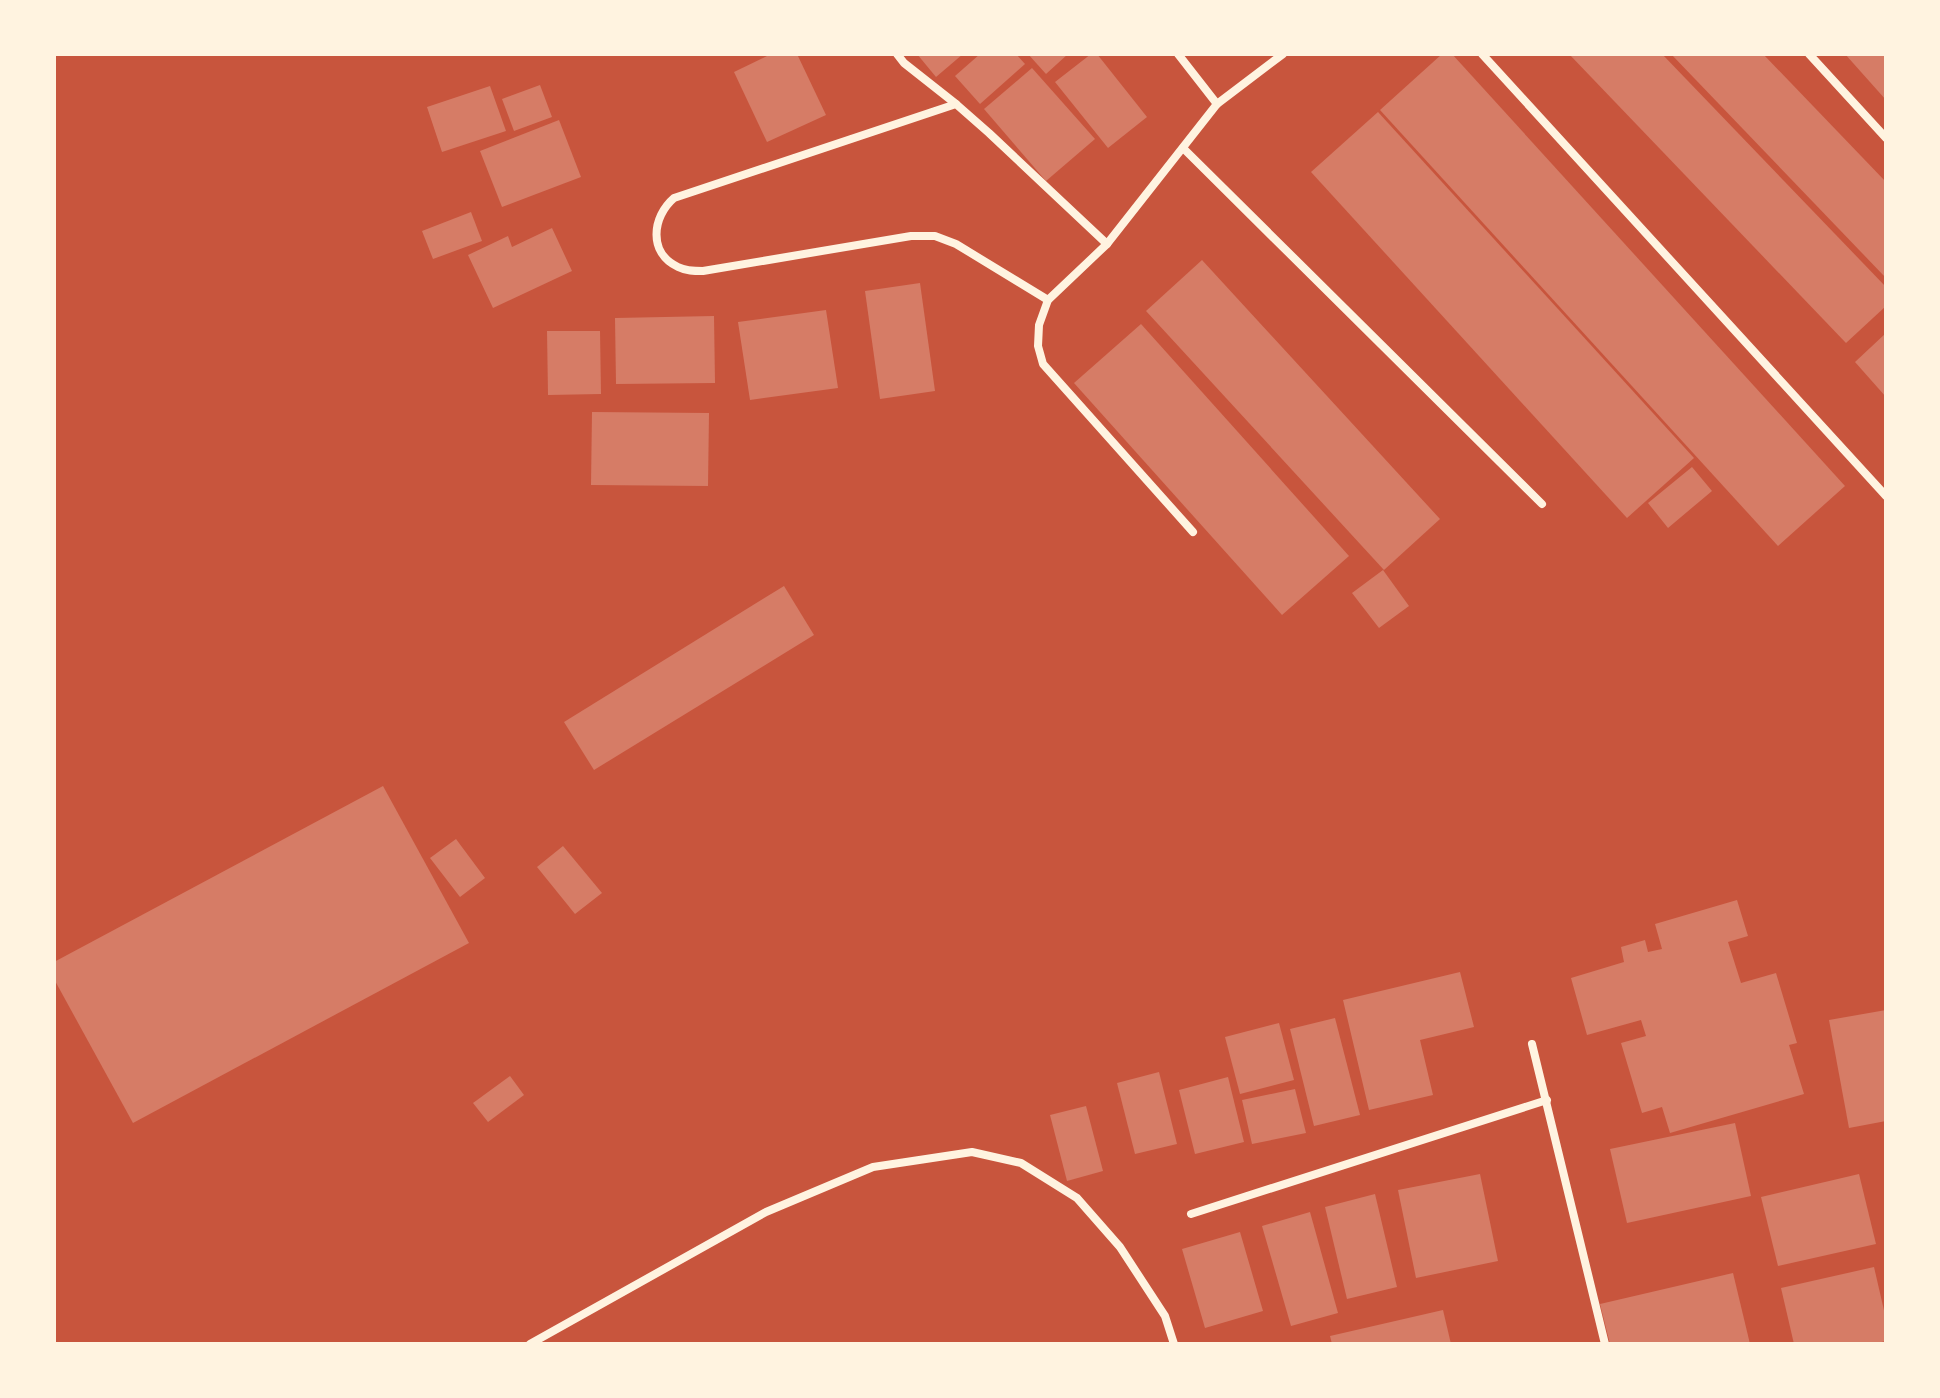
<svg xmlns="http://www.w3.org/2000/svg" width="1940" height="1398" font-family="Jost,sans-serif">
	<style>
		.building { fill: #d67c66 }
		.lines { fill: none; stroke-linecap: round; stroke-linejoin: round }
		.minor { stroke: #fff3e0; stroke-width: 8 }
	</style>
	<rect width="100%" height="100%" fill="#c8553d"/>
	<g class="building">
		<polygon points="771,54 797,54 826,115 767,142 734,72"/>
		<polygon points="917,54 963,54 936,77"/>
		<polygon points="980,54 1016,54 1025,64 980,104 955,76"/>
		<polygon points="1028,54 1068,54 1046,74"/>
		<polygon points="1091,54 1097,54 1147,117 1108,148 1055,82"/>
		<polygon points="1442,54 1452,54 1845,486 1778,546 1380,110"/>
		<polygon points="1569,54 1662,54 1886,287 1886,306 1846,343"/>
		<polygon points="1671,54 1763,54 1886,182 1886,278"/>
		<polygon points="1845,54 1886,54 1886,100"/>
		<polygon points="1032,68 1095,139 1046,181 984,109"/>
		<polygon points="540,85 552,117 514,131 502,99"/>
		<polygon points="490,86 506,131 442,152 427,107"/>
		<polygon points="1378,112 1694,458 1627,518 1311,172"/>
		<polygon points="559,120 581,177 502,207 480,151"/>
		<polygon points="471,212 482,241 433,259 422,231"/>
		<polygon points="552,228 572,271 493,308 468,255 508,236 512,247"/>
		<polygon points="1202,260 1440,519 1384,570 1146,311"/>
		<polygon points="920,283 935,391 880,399 865,291"/>
		<polygon points="826,310 838,388 750,400 738,322"/>
		<polygon points="714,316 715,383 616,384 615,318"/>
		<polygon points="1141,324 1349,556 1282,615 1074,383"/>
		<polygon points="547,331 600,331 601,394 548,395"/>
		<polygon points="1886,333 1886,397 1855,362"/>
		<polygon points="592,412 709,413 708,486 591,485"/>
		<polygon points="1692,467 1712,491 1668,528 1648,503"/>
		<polygon points="1383,570 1409,606 1379,628 1352,593"/>
		<polygon points="784,586 814,635 594,770 564,722"/>
		<polygon points="383,786 469,943 133,1123 54,979 54,962"/>
		<polygon points="456,839 485,878 460,897 430,858"/>
		<polygon points="563,846 602,893 575,914 537,867"/>
		<polygon points="1737,900 1748,936 1728,942 1741,983 1776,973 1797,1043 1789,1045 1804,1094 1670,1133 1662,1107 1642,1113 1621,1043 1646,1036 1641,1020 1587,1035 1571,978 1624,962 1621,947 1645,940 1648,952 1662,949 1655,924"/>
		<polygon points="1460,972 1474,1027 1420,1040 1433,1095 1369,1110 1343,1000"/>
		<polygon points="1886,1010 1886,1121 1849,1128 1829,1020"/>
		<polygon points="1335,1018 1360,1115 1314,1126 1290,1029"/>
		<polygon points="1279,1023 1294,1080 1240,1094 1225,1037"/>
		<polygon points="1159,1072 1177,1144 1135,1154 1117,1083"/>
		<polygon points="510,1076 524,1095 488,1122 473,1103"/>
		<polygon points="1228,1077 1244,1142 1195,1154 1179,1090"/>
		<polygon points="1295,1089 1306,1133 1252,1144 1242,1100"/>
		<polygon points="1086,1106 1103,1171 1067,1181 1050,1115"/>
		<polygon points="1735,1123 1751,1196 1627,1223 1610,1149"/>
		<polygon points="1480,1174 1498,1261 1416,1278 1398,1190"/>
		<polygon points="1859,1174 1876,1244 1778,1266 1761,1197"/>
		<polygon points="1375,1194 1397,1287 1347,1299 1325,1207"/>
		<polygon points="1310,1212 1338,1313 1291,1326 1262,1226"/>
		<polygon points="1240,1232 1263,1311 1205,1328 1182,1249"/>
		<polygon points="1874,1267 1886,1319 1886,1341 1873,1344 1794,1344 1781,1288"/>
		<polygon points="1733,1273 1750,1344 1610,1344 1600,1304"/>
		<polygon points="1443,1310 1451,1344 1332,1344 1330,1336"/>
	</g>
	<g class="lines">
		<g class="minor">
			<polyline points="897,54 904,63 956,104"/>
			<polyline points="1178,54 1217,104"/>
			<polyline points="1482,54 1886,496"/>
			<polyline points="1809,54 1886,138"/>
			<polyline points="1183,148 1542,504"/>
			<path d="M1048 300 956 244 935 236H911L703 271C694 271 686 271 678 267 648 253 652 217 674 198L956 104 989 133 1107 244"/>
			<polyline points="1193,532 1043,364 1038,346 1039,325 1048,300 1107,244 1217,104 1283,54"/>
			<polyline points="1532,1044 1605,1344"/>
			<polyline points="1191,1214 1547,1100"/>
			<polyline points="530,1344 766,1212 873,1167 972,1152 1021,1163 1077,1198 1120,1247 1165,1316 1174,1344"/>
		</g>
	</g>
	<rect width="1940" height="1398" fill="none" stroke="#fff3e0" stroke-width="112"/>
</svg>
